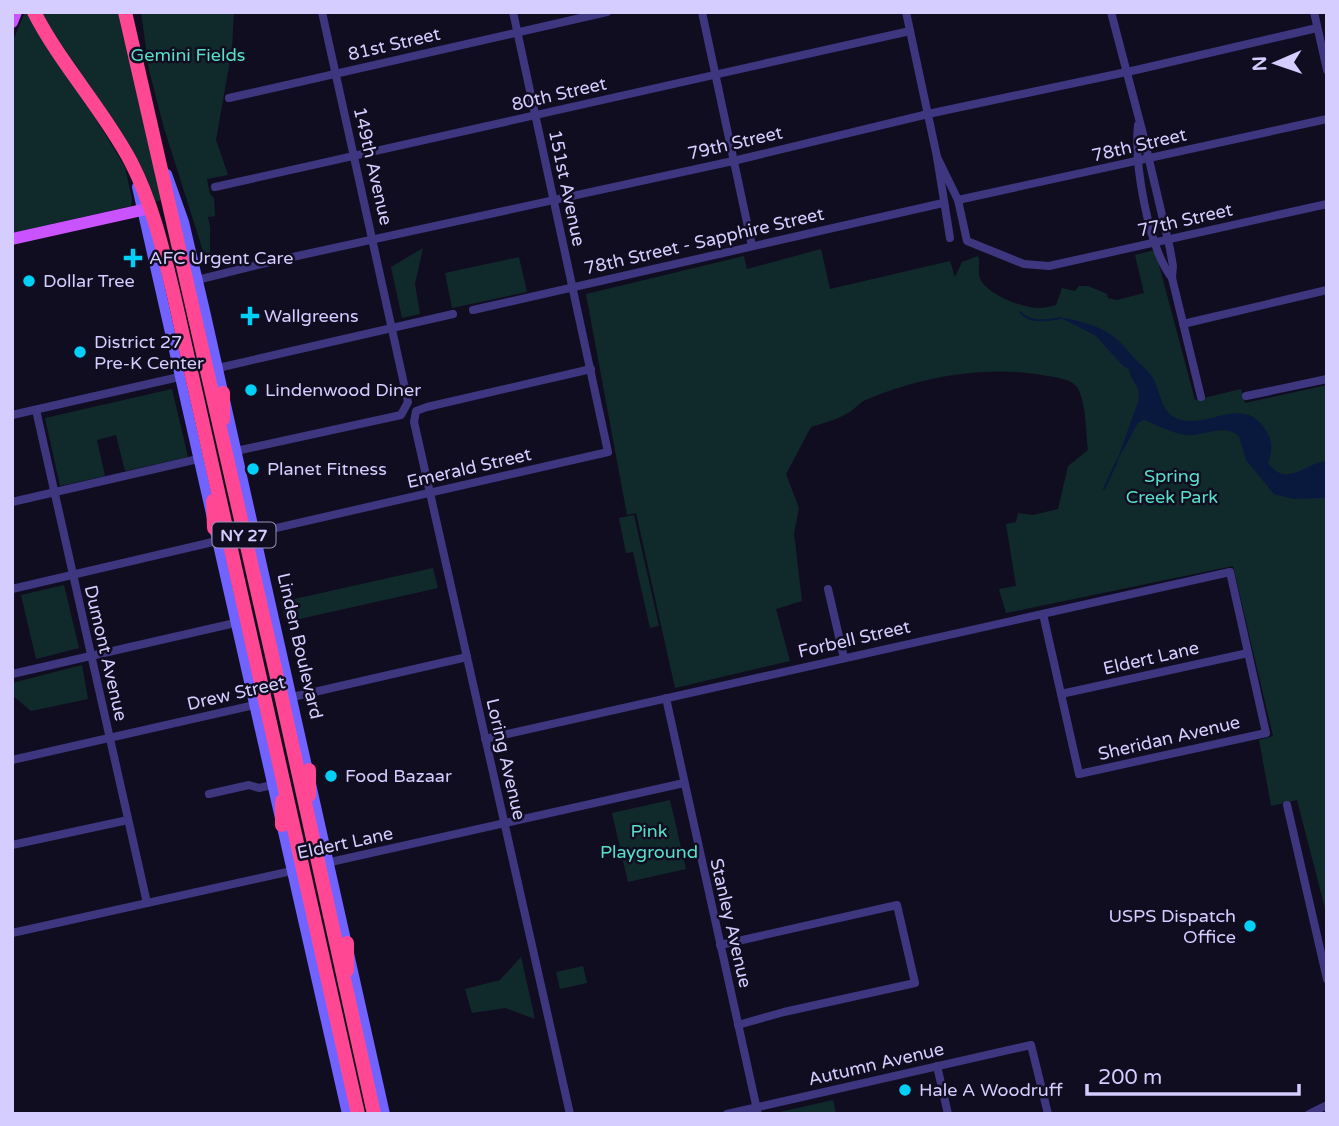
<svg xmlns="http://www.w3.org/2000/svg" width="1339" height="1126" font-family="'Varela Round',sans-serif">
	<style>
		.green { fill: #102a2b }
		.water { fill: #09193e }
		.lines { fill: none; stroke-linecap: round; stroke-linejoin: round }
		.stream { stroke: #09193e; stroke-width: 2 }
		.street { stroke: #3e3780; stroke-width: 8 }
		.secondary { stroke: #7163ff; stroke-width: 10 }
		.primary { stroke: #c953ff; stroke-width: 12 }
		.highway { stroke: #ff4794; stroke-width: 14 }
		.poi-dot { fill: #00cff7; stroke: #110d21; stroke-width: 2.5 }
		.labels { text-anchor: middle; stroke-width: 5; stroke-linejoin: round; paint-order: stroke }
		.shield { fill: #110d21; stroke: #9a93bc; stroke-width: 2 }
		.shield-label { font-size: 16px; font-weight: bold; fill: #d5ccff }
		.street-label { font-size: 18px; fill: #d5ccff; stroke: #110d21 }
		.park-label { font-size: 18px; fill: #57e0c6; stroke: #110d21 }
		.poi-label { font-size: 18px; fill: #d5ccff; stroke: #110d21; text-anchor: start }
	</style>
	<rect width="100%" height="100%" fill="#110d21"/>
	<g class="green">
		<polygon points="25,12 27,12 46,46 88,106 125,167 132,199 131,206 12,233 12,43"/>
		<polygon points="39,12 119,12 162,200 155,202"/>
		<polygon points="141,12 234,12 232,49 216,140 228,175 207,179 210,194 214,198 215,216 208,217 210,227 210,256 203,251 164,128 149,70"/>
		<polygon points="423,248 415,284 420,314 402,318 391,267"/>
		<path d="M821 249 830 289 950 261 955 277 962 262 978 256C981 263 977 271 980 278 985 294 1025 309 1039 308 1045 308 1051 306 1056 305L1062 288 1075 291 1079 286H1088L1107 294 1108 298 1117 300 1144 293 1135 255 1155 250 1195 400 1241 389 1245 403 1327 385V916L1297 800 1271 806 1259 740 1273 736 1233 566 1006 613 999 589 1016 586 1006 524 1016 522 1018 513 1033 515 1058 509 1068 466 1088 450C1086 434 1086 399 1077 387 1070 378 1053 377 1042 375 986 365 920 377 868 399 859 402 855 410 846 414 836 420 823 423 811 427L786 474 799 508 794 533 802 601 776 609 790 661 675 688 636 513 627 515 586 294 744 256 747 269Z"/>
		<polygon points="519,257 527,292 452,308 445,273"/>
		<polygon points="172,389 188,457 125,471 116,435 97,440 105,476 60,486 45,418"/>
		<polygon points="634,515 659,626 650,628 633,552 626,553 619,518"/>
		<polygon points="433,568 438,588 286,622 281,602"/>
		<polygon points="64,585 79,648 36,659 21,595"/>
		<polygon points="82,665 88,699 31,711 12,695 12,683"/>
		<polygon points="670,800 686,869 628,882 612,813"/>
		<polygon points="521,957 535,1019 505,1008 472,1013 465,989 500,980"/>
		<polygon points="583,966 587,983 560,989 556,972"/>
		<polygon points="833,1100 836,1113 771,1114"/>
	</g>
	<path class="water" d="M1059 317C1082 321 1106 327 1122 344 1127 349 1131 355 1136 360 1142 366 1150 372 1154 380 1160 392 1161 409 1174 417 1204 434 1243 390 1267 432 1273 443 1272 451 1268 463 1287 489 1306 462 1327 461V498L1293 499 1274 494 1246 460 1239 436C1223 423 1206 436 1188 435 1173 434 1158 425 1144 420L1138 423 1116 463 1138 402C1142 384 1131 384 1129 369L1123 366 1096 336Z"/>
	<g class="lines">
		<g class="stream">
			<path d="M1020 312C1030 324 1048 320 1060 318"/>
			<polyline points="1104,489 1117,461"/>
		</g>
		<g class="street">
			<polyline points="702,12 752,246"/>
			<polyline points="906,12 937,157 950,238"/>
			<polyline points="1111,12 1142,130 1170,249 1173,266 1172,278 1201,397"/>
			<polyline points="1314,12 1327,70"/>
			<polyline points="229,98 607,12"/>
			<path d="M1138 125C1134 164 1148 247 1172 278"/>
			<polyline points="937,157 958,200 967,241 1024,264 1049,266 1327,204"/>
			<polyline points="215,187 910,31"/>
			<polyline points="958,200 1327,119"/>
			<polyline points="193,281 274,261 733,161 928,114 1136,70 1317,28"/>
			<polyline points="473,310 943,203"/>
			<polyline points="1183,324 1327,290"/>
			<polyline points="218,368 453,314"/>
			<polyline points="1246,396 1327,379"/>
			<polyline points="36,410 147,903"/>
			<polyline points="12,415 179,377"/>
			<polyline points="236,451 401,415 408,402 322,12"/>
			<polyline points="12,502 198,459"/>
			<polyline points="254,533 608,452 513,12"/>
			<polyline points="12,589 217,541"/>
			<polyline points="828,589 844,658"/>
			<polyline points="12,674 235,623"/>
			<polyline points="1061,694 1248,653"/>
			<polyline points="288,698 467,657"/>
			<polyline points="666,698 758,1114"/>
			<polyline points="485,739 1230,572 1266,733 1079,774 1043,614"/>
			<polyline points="12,760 259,704"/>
			<polyline points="209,794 249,785 259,788 272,785"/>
			<polyline points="1287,805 1327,979"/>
			<polyline points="12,845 128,820"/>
			<polyline points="326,863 684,783"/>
			<polyline points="12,933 296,870"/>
			<polyline points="720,945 897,905 915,983 784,1012 738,1025"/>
			<polyline points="937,1066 948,1114"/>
			<polyline points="570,1114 414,422 416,411 427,407 591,369"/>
			<polyline points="727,1114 1031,1045 1048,1114"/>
			<polyline points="1309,1114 1327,1105"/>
		</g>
		<g class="secondary">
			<polyline points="167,174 184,222 205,311 385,1114"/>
			<polyline points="137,187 347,1114"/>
		</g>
		<g class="primary">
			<polyline points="12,22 16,12"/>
			<polyline points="12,239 142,210"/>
		</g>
		<g class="highway">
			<path d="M34 12C61 65 103 109 131 162 153 205 163 250 174 296L358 1114"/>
			<polyline points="125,12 282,699 374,1114"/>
			<polyline points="223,419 223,393"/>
			<polyline points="213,501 214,528"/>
			<polyline points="309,795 309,770"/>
			<polyline points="282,801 282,825"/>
			<polyline points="347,970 347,943"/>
		</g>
	</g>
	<g class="poi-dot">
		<path d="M129.5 247.5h7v7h7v7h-7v7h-7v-7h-7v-7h7z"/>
		<circle cx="29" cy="281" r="7"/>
		<path d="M246.5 305.5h7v7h7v7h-7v7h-7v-7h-7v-7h7z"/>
		<circle cx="80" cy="352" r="7"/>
		<circle cx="251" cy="390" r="7"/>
		<circle cx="253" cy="469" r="7"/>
		<circle cx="331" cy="776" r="7"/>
		<circle cx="1250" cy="926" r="7"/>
		<circle cx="905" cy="1090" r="7"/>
	</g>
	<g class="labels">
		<rect class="shield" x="212.5" y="522.5" width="63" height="25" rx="5"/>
		<g class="shield-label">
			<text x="244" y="541">NY 27</text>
		</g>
		<g class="street-label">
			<text transform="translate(394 44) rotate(-13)" y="6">81st Street</text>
			<text transform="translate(559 94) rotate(-13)" y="6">80th Street</text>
			<text transform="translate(735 143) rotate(-13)" y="6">79th Street</text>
			<text transform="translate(1139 145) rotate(-13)" y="6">78th Street</text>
			<text transform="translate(373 166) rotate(77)" y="6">149th Avenue</text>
			<text transform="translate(567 188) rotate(78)" y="6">151st Avenue</text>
			<text transform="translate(1185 220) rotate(-13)" y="6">77th Street</text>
			<text transform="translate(704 241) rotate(-13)" y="6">78th Street - Sapphire Street</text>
			<text transform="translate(469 468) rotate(-13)" y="6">Emerald Street</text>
			<text transform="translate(854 639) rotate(-13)" y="6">Forbell Street</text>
			<text transform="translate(300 646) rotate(77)" y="6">Linden Boulevard</text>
			<text transform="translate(106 653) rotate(77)" y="6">Dumont Avenue</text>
			<text transform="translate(1151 658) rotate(-13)" y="6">Eldert Lane</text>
			<text transform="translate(236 693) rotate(-13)" y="6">Drew Street</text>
			<text transform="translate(1169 738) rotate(-13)" y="6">Sheridan Avenue</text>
			<text transform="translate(506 759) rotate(77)" y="6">Loring Avenue</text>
			<text transform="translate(345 843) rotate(-12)" y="6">Eldert Lane</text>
			<text transform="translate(731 923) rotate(77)" y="6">Stanley Avenue</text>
			<text transform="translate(876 1064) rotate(-13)" y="6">Autumn Avenue</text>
		</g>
		<g class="park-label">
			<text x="188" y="61">Gemini Fields</text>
			<text x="1172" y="482">Spring<tspan x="1172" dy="21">Creek Park</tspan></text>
			<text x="649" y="837">Pink<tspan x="649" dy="21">Playground</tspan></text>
		</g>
		<g class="poi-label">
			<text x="149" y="264">AFC Urgent Care</text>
			<text x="43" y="287">Dollar Tree</text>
			<text x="264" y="322">Wallgreens</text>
			<text x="94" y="348">District 27<tspan x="94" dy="21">Pre-K Center</tspan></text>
			<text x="265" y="396">Lindenwood Diner</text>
			<text x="267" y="475">Planet Fitness</text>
			<text x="345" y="782">Food Bazaar</text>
			<text x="1236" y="922" text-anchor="end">USPS Dispatch<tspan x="1236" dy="21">Office</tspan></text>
			<text x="919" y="1096">Hale A Woodruff</text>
		</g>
	</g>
	<rect width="1339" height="1126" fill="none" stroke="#d5ccff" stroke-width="28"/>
	<g transform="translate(1276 63) rotate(268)" stroke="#110d21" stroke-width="5" paint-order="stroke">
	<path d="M0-5L12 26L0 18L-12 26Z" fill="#d5ccff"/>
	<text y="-10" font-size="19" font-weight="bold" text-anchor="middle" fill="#d5ccff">N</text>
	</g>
	<path d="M1087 1084v10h212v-10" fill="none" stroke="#d5ccff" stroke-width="3.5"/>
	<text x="1098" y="1084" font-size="21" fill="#d5ccff" stroke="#110d21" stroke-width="5" paint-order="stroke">200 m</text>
</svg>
